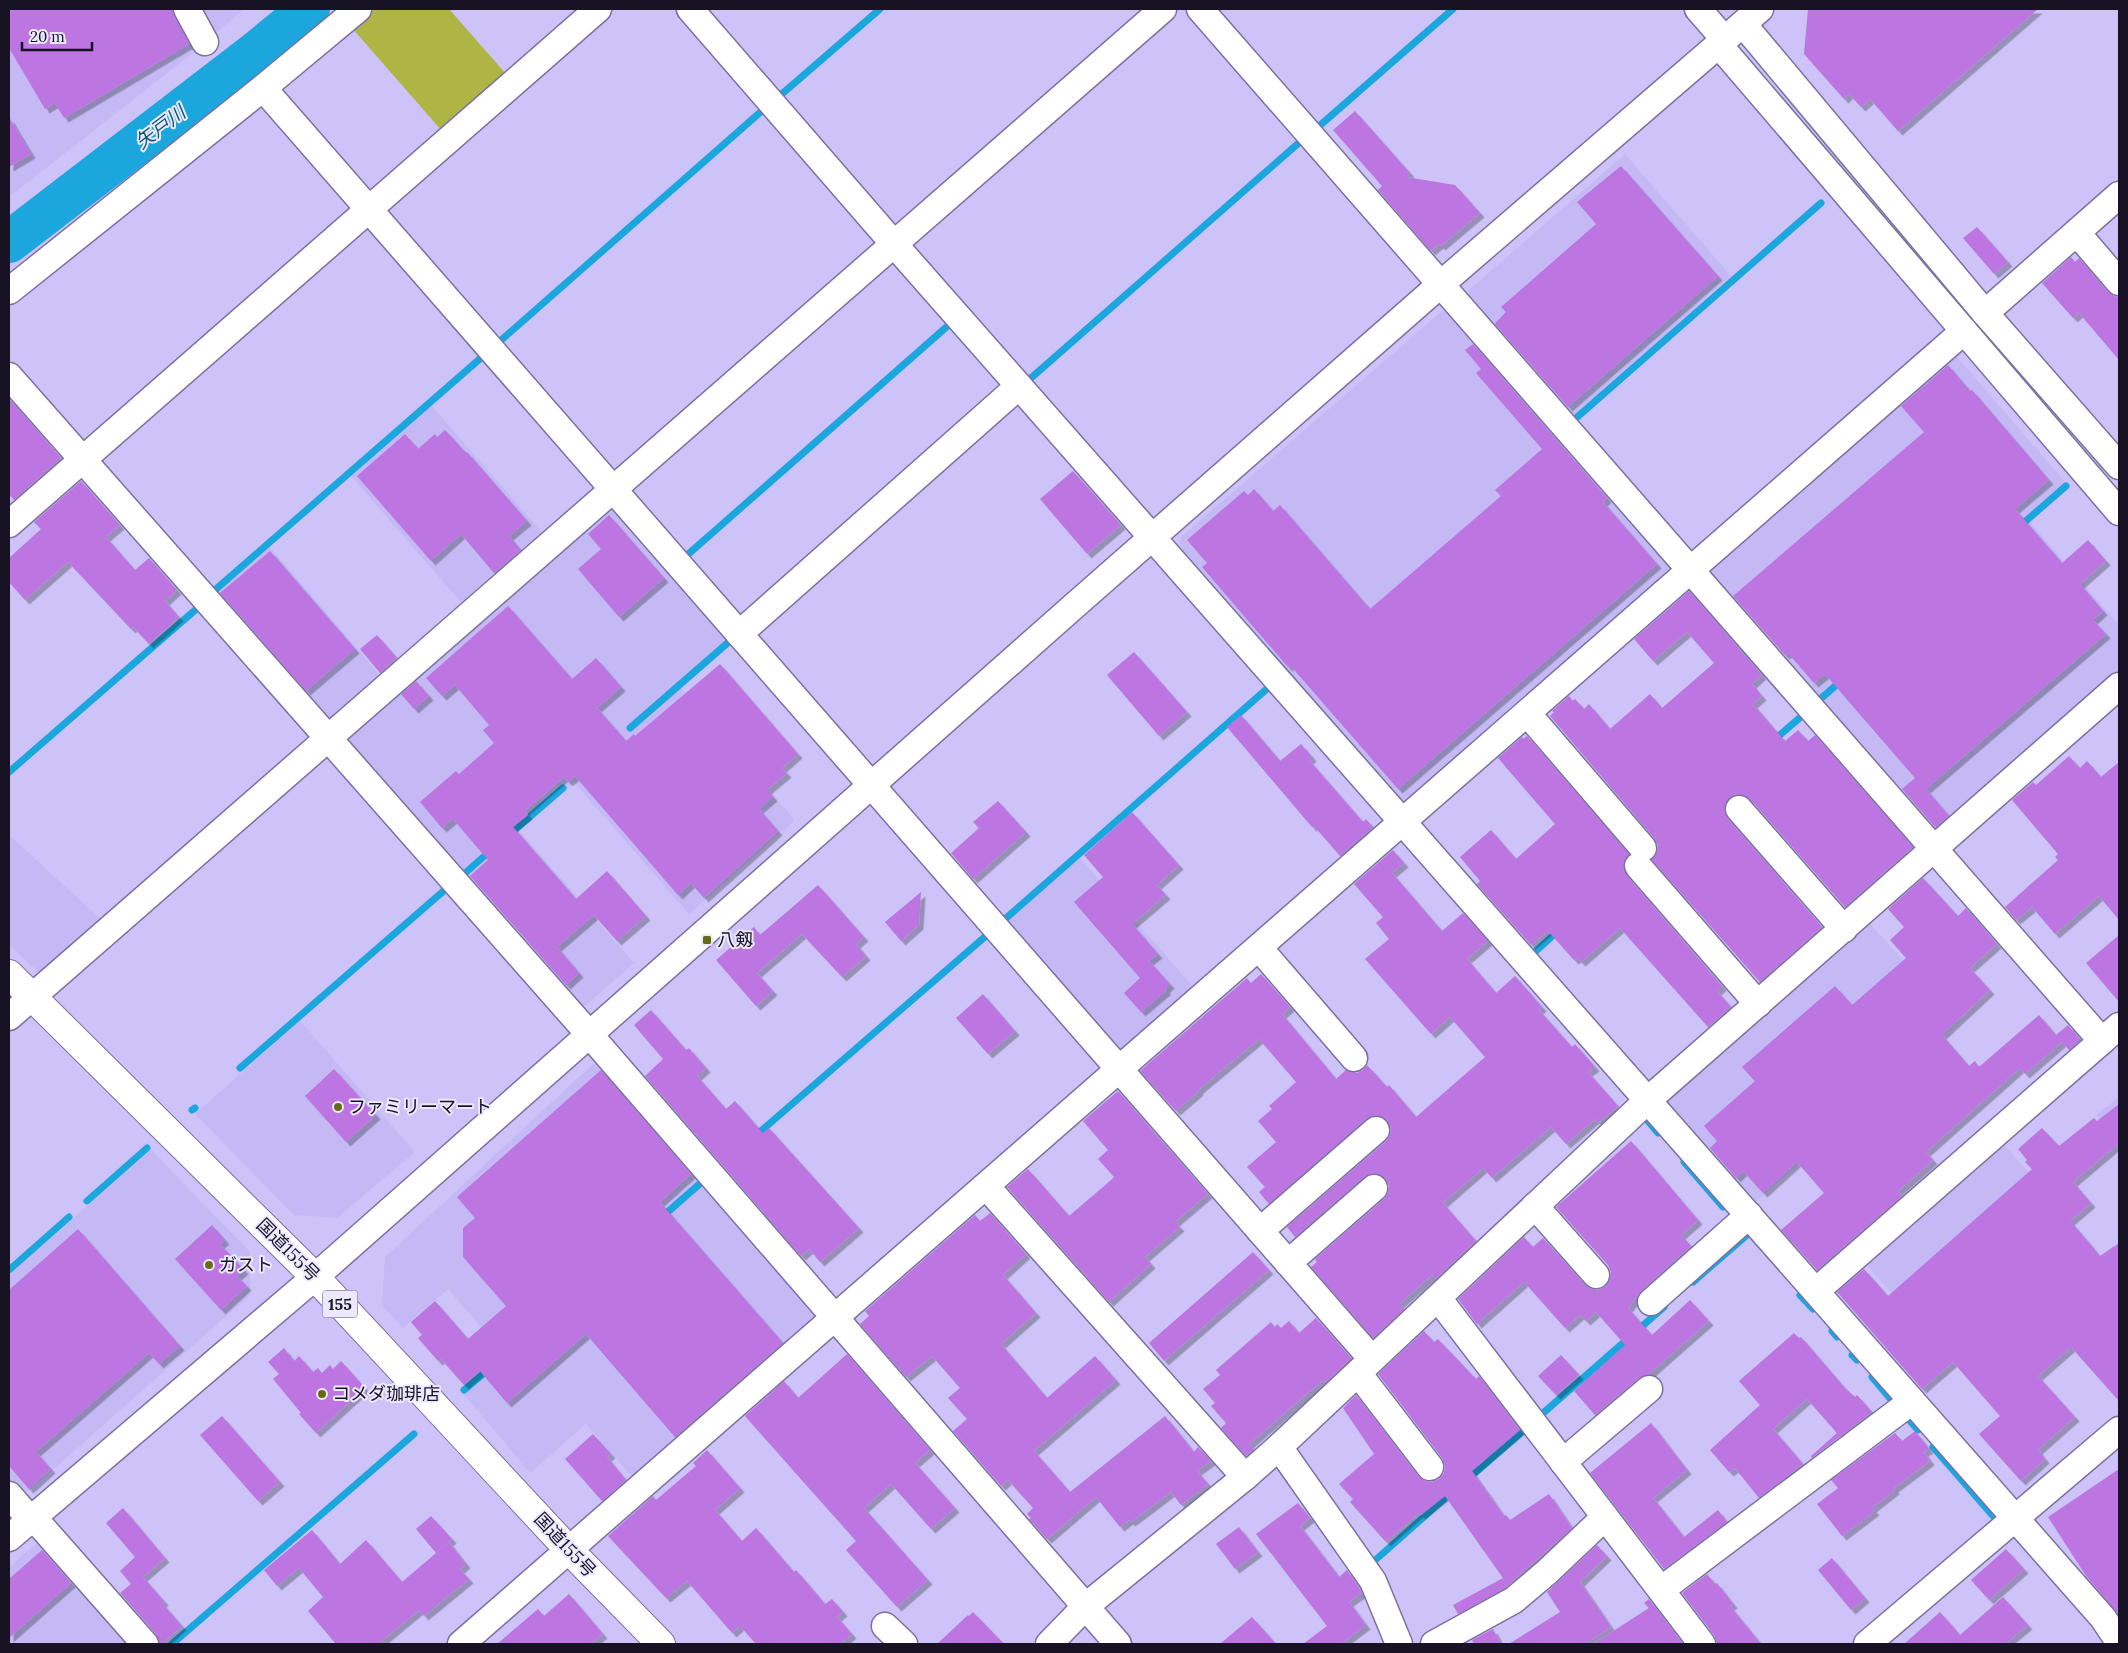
<svg xmlns="http://www.w3.org/2000/svg" width="2128" height="1653" font-family="Lora,'Noto Sans JP',serif">
	<style>
		.built { fill: #c4b9f5 }
		.green { fill: #aeb544 }
		.lines { fill: none; stroke-linecap: round; stroke-linejoin: round }
		.stream { stroke: #1ca6de; stroke-width: 7 }
		.river { stroke: #1ca6de; stroke-width: 42 }
		.building { fill: #bc75e1; filter: url(#shadow) }
		.minor-casing { stroke: #7b71a1; stroke-width: 29 }
		.highway-casing { stroke: #7b71a1; stroke-width: 30 }
		.minor { stroke: #fff; stroke-width: 26 }
		.highway { stroke: #fff; stroke-width: 28 }
		.poi-dot { fill: #686c10; stroke: #ece9ff; stroke-width: 2 }
		.labels { text-anchor: middle; stroke-width: 4; stroke-linejoin: round; paint-order: stroke }
		.shield { fill: #ece9ff; stroke: #575366; stroke-width: 1 }
		.shield-label { font-size: 16px; font-weight: bold; fill: #171325 }
		.poi-label { font-size: 18px; fill: #171325; stroke: #ece9ff; text-anchor: start }
		.street-label { font-size: 18px; fill: #171325; stroke: #ece9ff }
		.water-label { font-size: 19px; font-style: italic; fill: #135673; stroke: #ece9ff }
	</style>
	<defs>
		<filter id="shadow"><feDropShadow dx="4.5" dy="4.5" stdDeviation="0" flood-color="#0004"/></filter>
	</defs>
	<rect width="100%" height="100%" fill="#cdc3f8"/>
	<g class="built">
		<polygon points="9,9 244,9 194,52 9,197"/>
		<polygon points="1625,154 1731,276 1569,419 1462,296"/>
		<polygon points="1442,311 1454,313 1675,566 1402,803 1182,549 1180,538"/>
		<polygon points="1953,352 2066,483 1815,701 1702,570"/>
		<polygon points="431,405 545,536 465,607 351,476"/>
		<polygon points="608,503 729,639 677,684 795,820 689,914 574,782 519,830 634,963 585,1006 574,1005 347,744 348,732"/>
		<polygon points="2029,521 2119,625 2119,674 1933,836 1818,704"/>
		<polygon points="269,546 384,680 330,727 214,593"/>
		<polygon points="9,835 104,922 43,976 9,945"/>
		<polygon points="1079,857 1195,989 1122,1053 1002,924"/>
		<polygon points="1867,920 1958,1023 1753,1204 1662,1101"/>
		<polygon points="300,1021 415,1152 337,1218 294,1215 195,1114"/>
		<polygon points="593,1064 603,1064 701,1180 503,1353 448,1289 403,1328 382,1306 385,1257"/>
		<polygon points="2119,1097 2119,1146 2096,1115"/>
		<polygon points="2000,1140 2095,1248 1959,1369 1863,1261"/>
		<polygon points="151,1150 250,1252 250,1295 29,1491 19,1490 9,1479 9,1275"/>
		<polygon points="704,1184 821,1318 635,1480 586,1424 530,1473 463,1393"/>
		<polygon points="39,1541 136,1644 9,1644 9,1567"/>
	</g>
	<polygon class="green" points="374,9 449,9 506,74 442,131 352,28"/>
	<g class="lines">
		<g class="stream">
			<polyline points="783,93 880,9"/>
			<polyline points="1317,128 1453,9"/>
			<polyline points="499,342 764,109"/>
			<polyline points="1031,378 1301,141"/>
			<polyline points="1575,419 1821,203"/>
			<polyline points="2019,527 2066,486"/>
			<polyline points="685,557 951,323"/>
			<polyline points="215,590 482,357"/>
			<polyline points="1818,701 1841,681"/>
			<polyline points="630,728 731,640 727,636"/>
			<polyline points="1773,741 1803,715"/>
			<polyline points="9,772 201,605"/>
			<polyline points="510,834 563,788"/>
			<polyline points="464,874 490,851"/>
			<polyline points="1004,920 1269,687"/>
			<polyline points="1535,952 1559,930"/>
			<polyline points="240,1068 447,888"/>
			<polyline points="192,1110 195,1108"/>
			<polyline points="1648,1121 1658,1133"/>
			<polyline points="754,1137 987,935"/>
			<polyline points="1684,1162 1723,1207"/>
			<polyline points="87,1201 147,1148"/>
			<polyline points="662,1217 703,1181"/>
			<polyline points="9,1270 69,1217"/>
			<polyline points="1693,1282 1747,1235"/>
			<polyline points="1800,1295 1813,1309"/>
			<polyline points="1832,1331 1837,1337"/>
			<polyline points="1852,1355 1857,1360"/>
			<polyline points="1872,1377 1893,1402"/>
			<polyline points="464,1390 489,1369"/>
			<polyline points="1542,1414 1664,1307"/>
			<polyline points="1908,1419 1918,1430"/>
			<polyline points="1933,1447 1993,1516"/>
			<polyline points="1468,1479 1528,1427"/>
			<polyline points="1372,1563 1452,1492"/>
			<polyline points="172,1644 414,1434"/>
		</g>
		<polyline class="river" points="9,242 254,54 309,9"/>
	</g>
	<g class="building">
		<polygon points="9,9 172,9 174,16 189,44 64,118 55,103 45,109 9,48"/>
		<polygon points="1808,9 2038,9 1898,131 1870,99 1861,107 1849,94 1844,99 1804,54"/>
		<polygon points="1355,111 1410,173 1406,177 1455,185 1480,213 1441,246 1439,244 1431,251 1378,190 1382,186 1333,130"/>
		<polygon points="9,117 31,154 9,167"/>
		<polygon points="1621,166 1718,276 1568,407 1495,324 1496,322 1506,312 1501,307 1596,224 1577,202"/>
		<polygon points="1977,227 2008,262 1994,274 1963,238"/>
		<polygon points="2071,257 2075,262 2079,258 2108,292 2114,296 2119,297 2119,360 2079,313 2073,318 2042,283"/>
		<polygon points="1473,344 1607,498 1603,502 1657,564 1398,789 1290,665 1288,667 1202,567 1207,563 1187,540 1244,491 1248,495 1254,489 1273,511 1280,505 1370,609 1501,496 1495,490 1542,449 1476,373 1481,369 1465,350"/>
		<polygon points="1948,365 1970,391 1972,390 2049,480 2015,509 2062,563 2088,540 2106,561 2080,584 2103,611 2093,620 2106,634 1926,789 1949,816 1935,827 1902,789 1915,778 1825,674 1814,683 1788,653 1785,655 1733,596 1924,432 1901,406"/>
		<polygon points="9,398 61,458 14,500 9,494"/>
		<polygon points="445,430 466,453 467,452 527,521 509,536 521,550 494,573 461,534 431,561 357,476 405,434 418,449 435,434 437,437"/>
		<polygon points="1073,471 1121,525 1087,554 1040,499"/>
		<polygon points="81,481 120,525 106,537 120,553 135,570 149,558 177,590 165,601 179,617 149,644 133,627 131,629 68,562 25,600 9,582 9,558 41,529 34,522"/>
		<polygon points="609,515 664,578 619,617 578,569 601,549 588,534"/>
		<polygon points="270,551 355,649 306,691 220,593"/>
		<polygon points="1689,591 1762,675 1752,684 1762,696 1753,704 1785,741 1798,730 1808,741 1815,735 1913,847 1845,907 1750,799 1743,795 1736,794 1730,797 1725,805 1724,812 1728,819 1822,927 1760,982 1652,860 1657,852 1658,845 1654,838 1550,716 1554,712 1552,711 1569,696 1573,701 1575,699 1584,709 1589,704 1610,729 1650,694 1662,708 1714,663 1687,632 1653,661 1634,639"/>
		<polygon points="508,606 572,679 596,658 621,687 597,708 626,741 634,734 635,736 720,664 798,754 782,768 787,773 767,790 773,797 759,809 778,831 704,898 691,883 678,895 575,776 568,782 564,777 525,811 528,815 513,827 576,899 607,871 646,916 617,941 594,915 557,947 579,973 566,985 470,876 488,860 453,819 442,828 420,802 456,771 459,774 494,743 483,730 489,725 455,685 442,696 426,678"/>
		<polygon points="377,635 397,658 380,673 360,649"/>
		<polygon points="1134,652 1187,712 1159,736 1107,675"/>
		<polygon points="416,681 429,696 414,709 401,694"/>
		<polygon points="1241,715 1280,761 1301,744 1312,757 1309,760 1363,822 1366,819 1373,827 1340,856 1314,826 1312,827 1227,727"/>
		<polygon points="1527,736 1629,854 1624,862 1623,869 1627,876 1722,986 1717,991 1731,1007 1708,1027 1620,928 1581,962 1577,958 1574,960 1548,931 1531,945 1477,884 1480,881 1460,857 1491,830 1516,859 1555,824 1498,758 1522,737 1523,739"/>
		<polygon points="2069,756 2080,768 2087,761 2101,777 2119,762 2119,920 2099,896 2055,934 2032,907 2016,920 2005,907 2058,860 2055,857 2058,854 2012,800 2033,782 2036,785"/>
		<polygon points="998,801 1026,832 973,879 951,853 979,828 973,822"/>
		<polygon points="1132,812 1179,865 1157,885 1166,895 1132,924 1158,954 1149,961 1170,984 1165,989 1167,990 1141,1012 1124,993 1140,978 1074,902 1103,877 1084,855"/>
		<polygon points="1393,850 1404,863 1392,873 1442,931 1463,913 1488,941 1467,959 1496,993 1515,976 1542,1007 1539,1010 1572,1047 1575,1044 1595,1067 1588,1072 1618,1106 1598,1123 1595,1119 1566,1144 1551,1127 1492,1178 1483,1168 1443,1203 1476,1241 1435,1279 1432,1275 1399,1304 1404,1309 1373,1338 1311,1267 1317,1262 1315,1259 1384,1199 1388,1193 1389,1186 1386,1179 1378,1174 1372,1173 1365,1176 1295,1237 1287,1227 1386,1141 1390,1135 1391,1128 1387,1120 1380,1116 1374,1115 1366,1119 1269,1204 1259,1192 1265,1187 1247,1167 1276,1142 1258,1121 1272,1109 1269,1106 1296,1082 1259,1039 1198,1090 1199,1091 1176,1111 1140,1071 1247,978 1251,983 1261,974 1290,1007 1282,1014 1336,1079 1346,1070 1357,1073 1363,1070 1367,1065 1387,1087 1389,1085 1416,1117 1485,1057 1450,1017 1431,1034 1365,959 1389,939 1376,923 1383,917 1354,884"/>
		<polygon points="1923,878 1958,916 1966,908 1997,944 1970,968 1990,990 1942,1035 1969,1066 1975,1061 1979,1067 2039,1015 2056,1035 2068,1025 2081,1040 2069,1050 2062,1042 2025,1074 2020,1068 1926,1152 1933,1160 1898,1191 1902,1196 1817,1270 1781,1230 1824,1193 1797,1162 1763,1193 1743,1171 1736,1178 1710,1148 1717,1141 1704,1126 1755,1081 1742,1067 1835,986 1852,1005 1906,958 1890,940 1904,927 1888,909"/>
		<polygon points="818,885 864,937 856,944 866,956 842,977 802,934 757,973 773,991 756,1006 716,960 754,927 760,935"/>
		<polygon points="921,892 919,925 901,941 885,922"/>
		<polygon points="2119,935 2119,1002 2086,963"/>
		<polygon points="983,994 1015,1031 988,1054 956,1018"/>
		<polygon points="651,1010 686,1050 689,1048 706,1068 697,1076 726,1109 735,1101 763,1133 769,1128 859,1228 820,1262 809,1249 801,1256 645,1076 663,1059 634,1025"/>
		<polygon points="334,1069 376,1115 346,1142 305,1096"/>
		<polygon points="601,1070 691,1174 660,1202 783,1343 675,1437 586,1334 507,1403 480,1371 464,1385 441,1359 438,1361 418,1338 422,1335 411,1322 435,1301 468,1339 506,1306 463,1257 463,1228 475,1218 457,1197"/>
		<polygon points="1118,1091 1208,1194 1175,1222 1180,1227 1145,1257 1151,1264 1109,1302 1007,1187 1028,1169 1069,1216 1110,1181 1114,1177 1098,1159 1108,1150 1083,1121"/>
		<polygon points="2119,1104 2119,1143 2073,1182 2091,1203 2070,1221 2100,1256 2119,1243 2119,1401 2071,1347 2038,1376 2075,1417 2038,1450 2045,1459 2021,1481 1979,1434 2000,1416 1953,1362 1922,1389 1837,1292 1864,1269 1888,1296 2032,1169 2025,1162 2027,1160 2018,1149 2042,1128 2059,1146 2094,1118 2097,1121"/>
		<polygon points="1631,1141 1698,1220 1681,1235 1691,1246 1641,1291 1628,1308 1652,1335 1690,1300 1709,1321 1649,1374 1639,1378 1595,1415 1574,1391 1625,1345 1596,1312 1586,1321 1580,1315 1565,1328 1524,1282 1477,1324 1458,1299 1524,1237 1533,1247 1543,1238 1585,1285 1591,1289 1598,1290 1606,1286 1610,1280 1611,1272 1608,1265 1556,1207"/>
		<polygon points="990,1213 1026,1254 1003,1275 1036,1313 1001,1344 1047,1398 1095,1356 1116,1380 1034,1451 1070,1492 1165,1416 1194,1452 1198,1447 1211,1461 1197,1471 1208,1484 1181,1505 1171,1492 1131,1522 1129,1520 1120,1527 1096,1497 1047,1539 1029,1519 1031,1518 1027,1514 1033,1508 1008,1480 1001,1486 953,1431 967,1419 948,1398 960,1388 932,1356 906,1377 860,1324 869,1316 865,1311 975,1215 980,1221"/>
		<polygon points="212,1225 225,1240 220,1244 244,1270 237,1276 247,1286 221,1310 175,1259"/>
		<polygon points="78,1229 180,1346 159,1364 149,1353 36,1452 51,1469 29,1489 9,1466 9,1290"/>
		<polygon points="1253,1252 1269,1270 1164,1361 1149,1343"/>
		<polygon points="1316,1318 1351,1358 1326,1383 1324,1380 1309,1392 1249,1444 1254,1449 1246,1456 1221,1428 1226,1423 1211,1406 1215,1403 1203,1389 1220,1375 1216,1370 1271,1322 1275,1327 1277,1324 1281,1328 1289,1321 1299,1333"/>
		<polygon points="1424,1331 1434,1342 1438,1339 1476,1379 1479,1376 1520,1430 1472,1471 1504,1516 1506,1515 1510,1520 1549,1494 1572,1528 1505,1588 1458,1614 1453,1605 1503,1578 1445,1496 1421,1515 1419,1513 1386,1542 1350,1502 1353,1499 1339,1484 1374,1454 1343,1408 1356,1395 1418,1476 1425,1481 1432,1482 1439,1479 1444,1473 1445,1466 1442,1458 1378,1374"/>
		<polygon points="1794,1333 1799,1338 1801,1337 1844,1387 1855,1397 1857,1395 1872,1412 1812,1458 1811,1456 1837,1433 1807,1399 1773,1429 1803,1464 1759,1498 1735,1468 1729,1472 1710,1450 1760,1405 1739,1381"/>
		<polygon points="284,1348 294,1361 299,1356 313,1372 318,1368 322,1373 330,1365 333,1369 341,1361 365,1388 316,1433 299,1414 301,1413 273,1379 279,1374 268,1362"/>
		<polygon points="847,1354 930,1450 915,1463 955,1508 931,1529 891,1484 864,1508 928,1580 897,1607 846,1550 856,1541 745,1416 784,1381 798,1398"/>
		<polygon points="1561,1355 1579,1375 1556,1395 1538,1376"/>
		<polygon points="222,1416 280,1482 258,1501 200,1435"/>
		<polygon points="1651,1423 1687,1470 1653,1498 1684,1537 1718,1510 1727,1522 1664,1569 1590,1473"/>
		<polygon points="1915,1431 1929,1449 1924,1452 1930,1461 1894,1488 1895,1490 1872,1508 1875,1511 1842,1536 1817,1504 1838,1488 1831,1480 1895,1433 1902,1441"/>
		<polygon points="593,1434 611,1454 607,1457 626,1480 602,1501 565,1459"/>
		<polygon points="707,1450 740,1488 715,1510 742,1541 756,1528 794,1572 796,1570 825,1604 832,1599 843,1612 837,1617 852,1634 840,1644 756,1644 740,1626 732,1633 687,1581 666,1598 608,1536 653,1496 656,1500 696,1466 693,1463"/>
		<polygon points="2119,1469 2119,1615 2086,1576 2048,1517"/>
		<polygon points="1298,1503 1310,1518 1300,1526 1339,1577 1347,1570 1362,1593 1349,1602 1366,1625 1341,1644 1303,1644 1327,1626 1256,1534"/>
		<polygon points="123,1508 165,1558 143,1577 164,1601 162,1603 182,1626 162,1644 160,1644 156,1634 120,1593 131,1584 120,1571 135,1557 106,1523"/>
		<polygon points="431,1516 452,1539 436,1553 416,1529"/>
		<polygon points="1239,1527 1258,1552 1235,1569 1216,1544"/>
		<polygon points="312,1530 340,1564 366,1540 402,1582 449,1542 466,1564 460,1569 469,1579 424,1616 419,1610 378,1644 336,1644 308,1611 323,1597 299,1568 277,1586 264,1570"/>
		<polygon points="1597,1545 1607,1556 1580,1582 1611,1627 1585,1644 1509,1644 1560,1612 1547,1592"/>
		<polygon points="2006,1549 2024,1569 1989,1600 1971,1580"/>
		<polygon points="42,1550 71,1583 9,1638 9,1579"/>
		<polygon points="1832,1558 1865,1598 1851,1610 1818,1570"/>
		<polygon points="1707,1574 1715,1584 1717,1583 1733,1604 1730,1606 1761,1644 1717,1644 1714,1635 1682,1593"/>
		<polygon points="569,1594 603,1634 591,1644 497,1644 538,1609 544,1616"/>
		<polygon points="2003,1597 2028,1625 2005,1644 1904,1644 1940,1612 1960,1635"/>
		<polygon points="1649,1599 1683,1644 1593,1644 1649,1608 1644,1603"/>
		<polygon points="973,1612 1004,1644 937,1644 968,1615 969,1616"/>
		<polygon points="1252,1617 1276,1644 1220,1644"/>
		<polygon points="1493,1629 1501,1644 1474,1644 1472,1640"/>
	</g>
	<g class="lines">
		<defs>
			<g id="minor">
				<polyline points="187,9 205,42"/>
				<polyline points="690,9 894,244 2103,1618 2119,1642"/>
				<polyline points="1200,9 2102,1041"/>
				<polyline points="1698,9 1725,40"/>
				<polyline points="1743,24 1985,313 2119,466"/>
				<polyline points="1719,45 2119,512"/>
				<polyline points="263,88 1372,1359"/>
				<polyline points="2077,233 2119,282"/>
				<polyline points="9,291 263,88 358,9"/>
				<polyline points="1985,313 2119,195"/>
				<polyline points="9,376 589,1034 1118,1644"/>
				<polyline points="9,524 598,9"/>
				<polyline points="739,634 1019,386"/>
				<polyline points="1527,713 1643,848"/>
				<polyline points="1739,809 1844,929"/>
				<polyline points="1638,866 1758,1004"/>
				<polyline points="1259,948 1354,1058"/>
				<polyline points="9,1017 1163,9"/>
				<polyline points="986,1186 1245,1477"/>
				<polyline points="1535,1206 1596,1275"/>
				<polyline points="1260,1231 1376,1130"/>
				<polyline points="1288,1263 1374,1188"/>
				<polyline points="1816,1291 2119,1026"/>
				<polyline points="1438,1298 1702,1644"/>
				<polyline points="1651,1302 1749,1215"/>
				<polyline points="1358,1373 1430,1467"/>
				<polyline points="1279,1447 1373,1581 1399,1644"/>
				<polyline points="1563,1462 1649,1389"/>
				<polyline points="9,1495 30,1519"/>
				<polyline points="33,1517 145,1644"/>
				<polyline points="9,1538 315,1277 1074,606 1441,284 1760,9"/>
				<polyline points="1661,1590 1912,1401"/>
				<polyline points="885,1626 904,1644"/>
				<polyline points="461,1644 1964,331"/>
				<polyline points="1049,1644 1086,1606 1245,1477 1279,1447 1648,1100 2119,686"/>
				<polyline points="1434,1644 1514,1600 1547,1572 1605,1517"/>
				<polyline points="1867,1644 2119,1430"/>
			</g>
			<polyline id="highway" points="9,974 315,1277 569,1550 661,1644"/>
		</defs>
		<use href="#minor" class="minor-casing"/>
		<use href="#highway" class="highway-casing"/>
		<use href="#minor" class="minor"/>
		<use href="#highway" class="highway"/>
	</g>
	<g class="poi-dot">
		<rect x="702" y="935" width="10" height="10" rx="2.5"/>
		<circle cx="338" cy="1107" r="5"/>
		<circle cx="209" cy="1265" r="5"/>
		<circle cx="322" cy="1394" r="5"/>
	</g>
	<g class="labels">
		<rect class="shield" x="322.5" y="1290.5" width="35" height="27" rx="4"/>
		<g class="shield-label">
			<text x="340" y="1310">155</text>
		</g>
		<g class="poi-label">
			<text x="717" y="946">八剱</text>
			<text x="348" y="1113">ファミリーマート</text>
			<text x="219" y="1271">ガスト</text>
			<text x="332" y="1400">コメダ珈琲店</text>
		</g>
		<g class="street-label">
			<text transform="translate(288 1250) rotate(45)" y="6">国道155号</text>
			<text transform="translate(565 1545) rotate(47)" y="6">国道155号</text>
		</g>
		<g class="water-label">
			<text transform="translate(160 127) rotate(-37)" y="7">矢戸川</text>
		</g>
	</g>
	<rect width="2128" height="1653" fill="none" stroke="#171325" stroke-width="20"/>
	<path d="M22 42v8h70v-8" fill="none" stroke="#171325" stroke-width="2.5"/>
	<text x="30" y="42" font-size="15" fill="#171325" stroke="#ece9ff" stroke-width="4" paint-order="stroke">20 m</text>
</svg>
